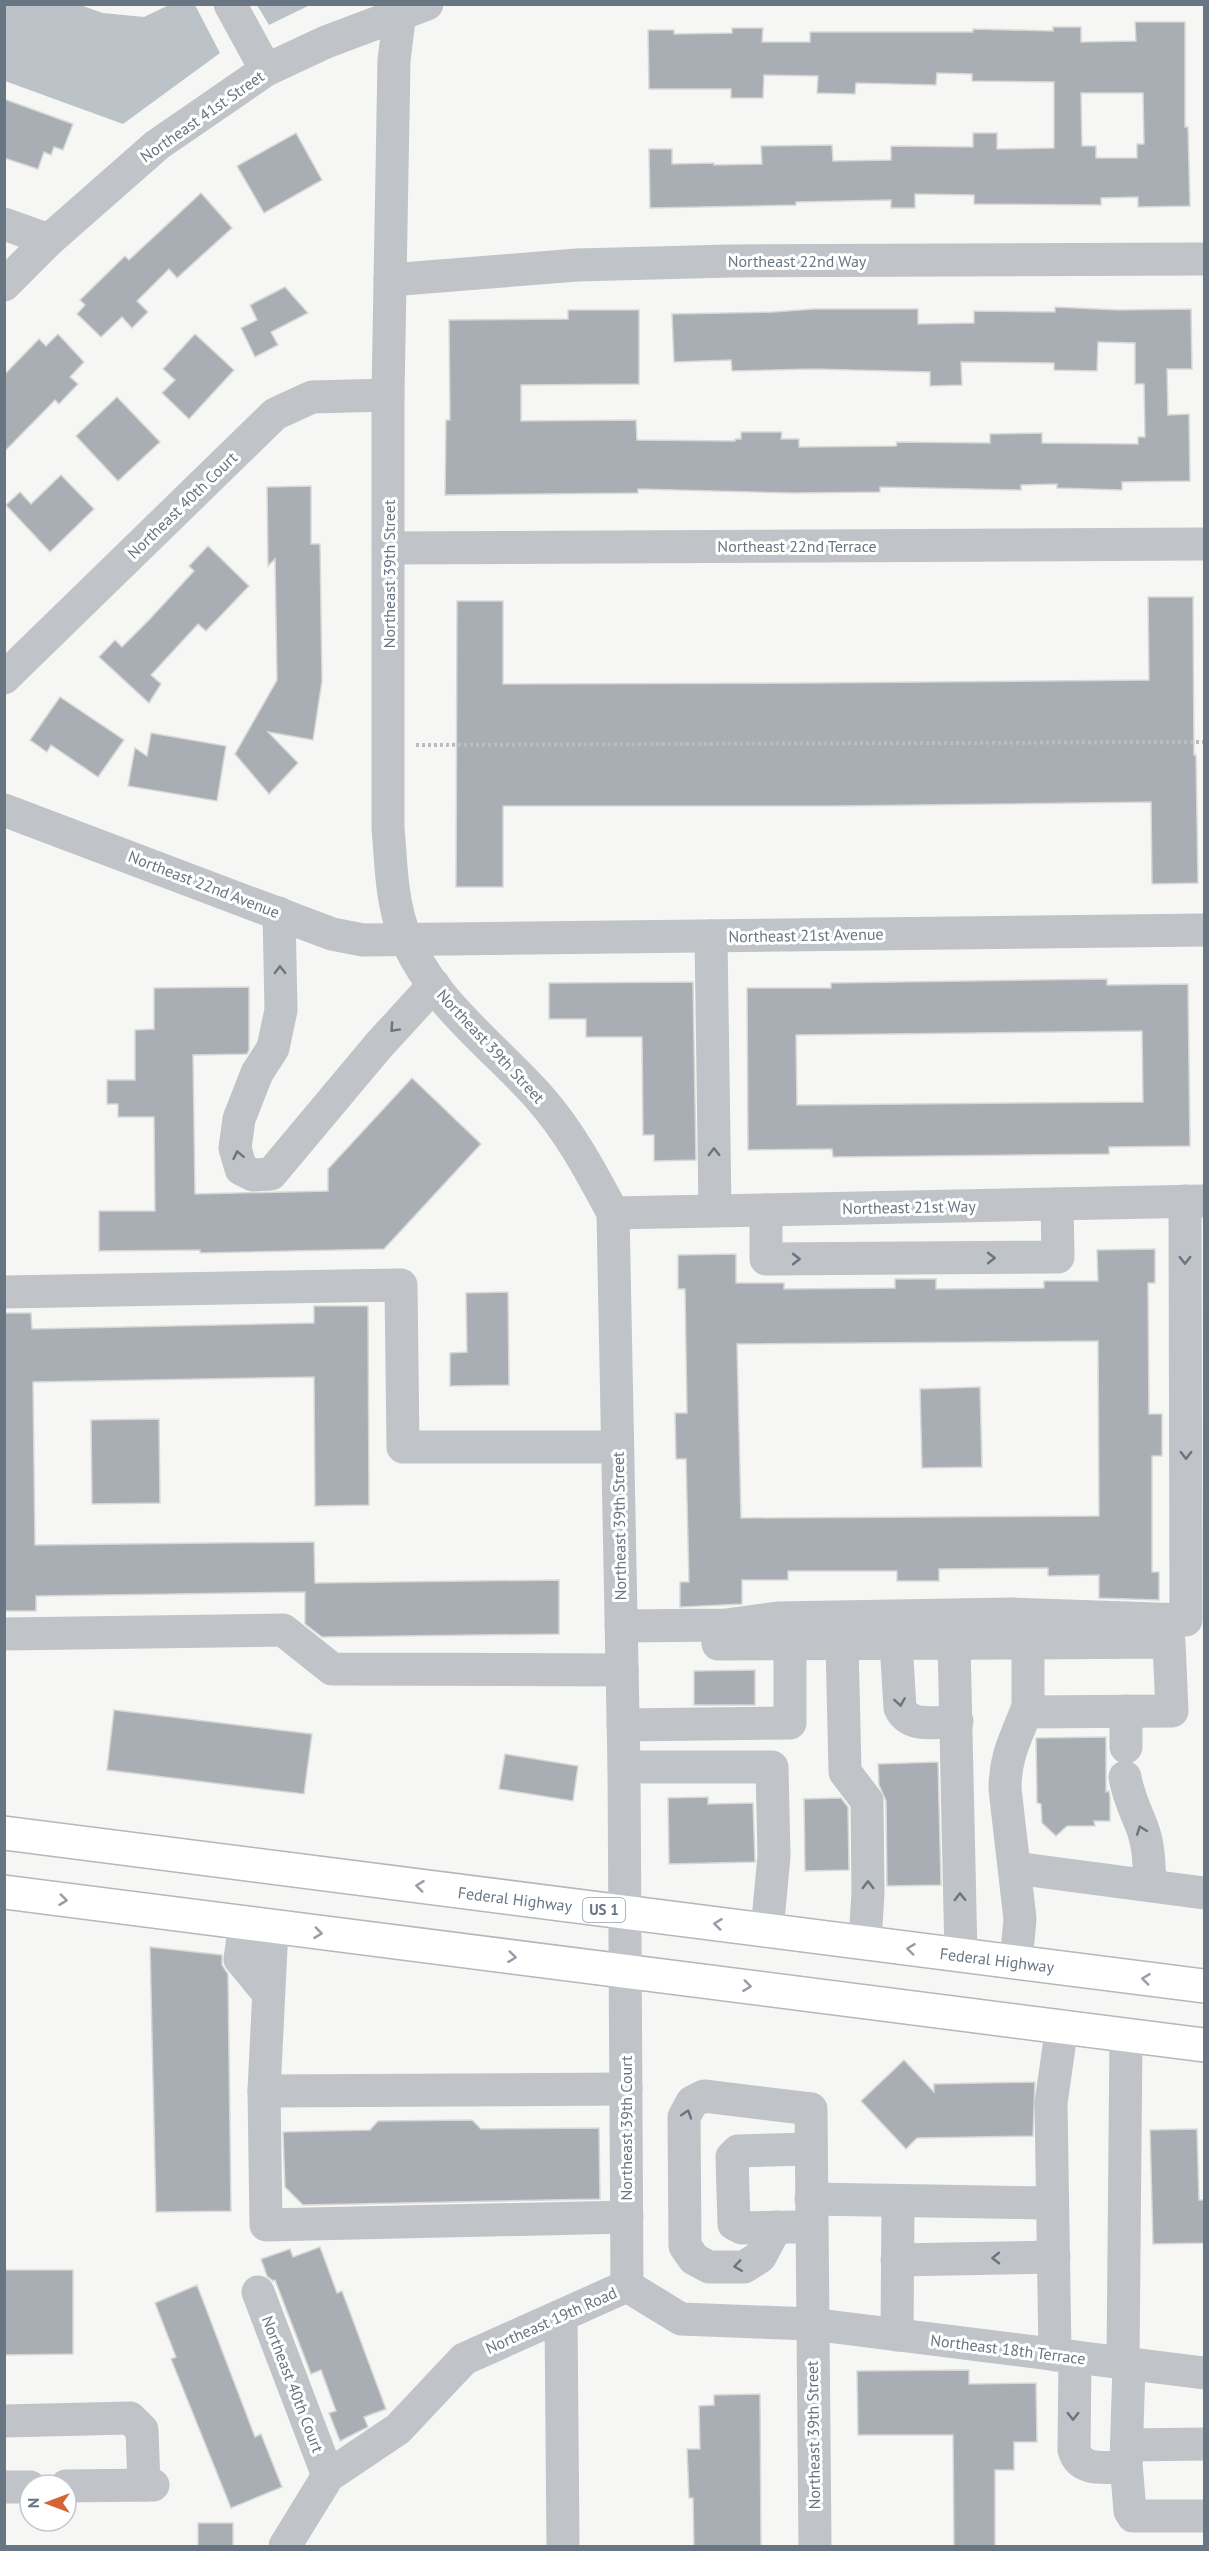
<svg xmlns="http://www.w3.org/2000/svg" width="1209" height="2551" font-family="'PT Sans',sans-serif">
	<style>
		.water { fill: #bbc3c9 }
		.building { fill: #a8aeb4; stroke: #d8d8d6; stroke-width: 1.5; fill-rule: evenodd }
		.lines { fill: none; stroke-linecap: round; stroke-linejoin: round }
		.major-casing { stroke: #b4b7bb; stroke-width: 36 }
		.path { stroke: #babcbf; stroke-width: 4; stroke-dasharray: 3 3; stroke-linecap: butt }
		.minor { stroke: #c0c3c7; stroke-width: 33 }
		.major { stroke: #fff; stroke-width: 33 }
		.oneway { stroke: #687582 }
		.oneway2 { stroke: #959ea8 }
		.labels { text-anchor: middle; stroke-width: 6; stroke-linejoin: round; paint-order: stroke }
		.shield { fill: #fff; stroke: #959ea8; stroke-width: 1.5 }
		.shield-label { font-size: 15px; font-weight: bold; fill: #687582 }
		.street-label { font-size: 16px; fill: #687582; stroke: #fff }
	</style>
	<rect width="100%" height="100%" fill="#f6f6f4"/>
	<g class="water">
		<polygon points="4,5 80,5 103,13 144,17 169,5 195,5 220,53 123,124 5,81"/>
		<polygon points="257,5 310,5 269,25"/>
	</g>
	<g class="building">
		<path d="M1135 22H1185V127H1188L1190 206 1138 207V197L1101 198V205L974 204V195L915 194V208H891V200L796 202V205L650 208 649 149H672V164L714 163V165L762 164 761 146 832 145 833 161 891 160V146L973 147V133H997V149L1054 148V82L972 81V74L937 73 936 85 856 83 855 94 817 93 818 76 764 75 763 98H731V89H649L648 30H674V34L732 33V28H763L762 42H810V32H973V29L1053 31V27H1081V42L1136 41ZM1081 93H1143L1144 144H1137V158H1096V146H1082Z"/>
		<polygon points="4,99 73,124 63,150 54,147 51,155 44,152 38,169 4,158"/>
		<polygon points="296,133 322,180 264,213 237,166"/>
		<polygon points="201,193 232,228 177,278 169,269 137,301 148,312 132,328 122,317 101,337 77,314 85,305 80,300 125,256 129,260"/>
		<polygon points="285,287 308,313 271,332 278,345 255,357 241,328 257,320 250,305"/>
		<polygon points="1055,307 1118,310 1191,309 1192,369 1167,369 1168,415 1189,414 1190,481 1122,482 1122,490 1057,488 1057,484 1021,485 1021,490 880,487 880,492 792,493 638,489 638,493 445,495 446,420 450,420 449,320 568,319 568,310 639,310 639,384 521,385 521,421 636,420 637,440 735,441 735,439 741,439 741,432 782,432 781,439 799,439 799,447 896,446 897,442 990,443 990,434 1042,433 1042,443 1138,444 1138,437 1145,437 1144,384 1135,384 1135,343 1098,342 1097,371 1054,370 1054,363 961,362 962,385 930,386 930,372 813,369 732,371 731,360 674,362 672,314 773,312 814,309 918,309 918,324 974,323 974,311 1055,312"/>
		<polygon points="58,334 84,362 70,377 78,384 59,404 55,400 4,452 4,375 39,339 46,346"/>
		<polygon points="195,334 234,370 189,419 162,393 175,380 163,369"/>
		<polygon points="117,397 160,442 118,481 76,436"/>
		<polygon points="61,475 94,509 50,552 6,505 20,492 31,504"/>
		<polygon points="311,486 311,544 320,544 322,681 313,740 268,732 298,763 269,794 235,754 277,680 275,559 268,566 267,487"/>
		<polygon points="208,546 249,586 206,631 198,624 151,675 161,684 149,703 99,657 115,640 122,647 150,619 194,571 189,566"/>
		<polygon points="1148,597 1193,597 1194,755 1196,755 1198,883 1152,884 1151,802 834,806 503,806 503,887 456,887 457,601 503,601 503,684 812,683 1149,680"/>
		<polygon points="60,697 124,740 98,777 51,745 47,752 30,740"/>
		<polygon points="151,733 226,746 217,801 128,786 135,748 147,756"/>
		<path d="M1107 979V985L1188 984 1190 1146 1109 1147V1154L833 1157 832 1149 748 1150 747 988H831V983ZM1142 1031 1143 1102 797 1105 796 1035Z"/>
		<polygon points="693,982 696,1160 654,1161 654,1135 643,1135 642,1037 586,1037 586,1019 549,1019 549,983"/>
		<polygon points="249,987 249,1050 247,1054 193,1055 195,1194 328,1191 328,1169 412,1078 481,1144 384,1249 200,1253 200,1250 99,1251 99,1211 155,1211 154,1117 118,1117 118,1104 107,1104 107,1080 135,1080 135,1030 154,1029 154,988"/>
		<path d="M1155 1249V1283H1148L1149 1414H1162V1456H1152V1572H1159V1600L1099 1598V1575L1048 1576V1568L939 1569V1581H897V1571H788V1580H742V1604L680 1607V1582H689L686 1459H676L675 1413H687L685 1289H678V1255L736 1254V1283H784V1289L895 1288V1279H936V1289L1044 1288V1281H1098L1097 1250ZM1098 1341 1099 1516 741 1518 737 1344Z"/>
		<polygon points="508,1292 509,1385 450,1386 450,1353 467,1352 466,1293"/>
		<polygon points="314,1306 368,1306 369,1505 315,1506 314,1377 33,1382 35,1545 314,1542 315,1583 559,1580 559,1634 322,1637 305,1624 305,1592 36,1596 36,1611 4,1611 4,1313 31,1313 32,1329 314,1323"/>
		<polygon points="980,1387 982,1467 922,1468 920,1389"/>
		<polygon points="159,1419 160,1503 92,1504 91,1420"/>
		<polygon points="755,1670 755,1705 694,1705 694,1671"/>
		<polygon points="114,1710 312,1734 304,1794 107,1770"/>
		<polygon points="1106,1737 1106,1792 1109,1791 1110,1797 1110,1821 1094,1821 1095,1826 1067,1826 1056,1836 1042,1823 1041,1804 1037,1803 1036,1738"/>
		<polygon points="505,1754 578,1766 573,1801 499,1789"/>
		<polygon points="938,1762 941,1885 887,1886 886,1801 879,1785 878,1764"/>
		<polygon points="708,1797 708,1804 753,1803 755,1862 669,1864 668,1798"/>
		<polygon points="841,1798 848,1807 849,1870 805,1871 804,1799"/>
		<polygon points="150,1947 222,1955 222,1965 228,1974 231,2211 156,2212"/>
		<polygon points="904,2060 934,2092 934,2084 1035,2082 1033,2136 917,2138 906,2149 861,2101"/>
		<polygon points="472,2120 481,2129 599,2128 600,2199 303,2205 285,2187 283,2132 370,2130 378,2121"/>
		<polygon points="1197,2129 1199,2200 1204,2200 1204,2243 1153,2244 1150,2130"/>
		<polygon points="320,2247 337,2293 342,2291 386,2409 364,2417 368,2427 340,2441 329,2413 336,2411 321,2370 311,2374 275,2280 273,2281 267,2276 261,2259 290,2249 293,2257"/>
		<polygon points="4,2270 73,2270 73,2354 4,2355"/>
		<polygon points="197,2285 255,2437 261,2434 282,2487 231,2508 171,2359 176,2357 155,2303"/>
		<polygon points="969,2370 969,2384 1036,2383 1037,2442 1014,2442 1014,2470 995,2470 995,2547 954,2547 953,2435 858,2435 857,2371"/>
		<polygon points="760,2394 761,2547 694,2547 693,2498 689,2498 687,2449 700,2449 699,2406 714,2405 714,2395"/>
		<rect x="198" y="2523" width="35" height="24"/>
	</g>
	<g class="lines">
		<defs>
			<g id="major">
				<polyline points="4,1833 1204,1986"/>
				<polyline points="4,1892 1204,2045"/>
			</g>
		</defs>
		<use href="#major" class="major-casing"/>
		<polyline class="path" points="416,745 1204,742"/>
		<g class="minor">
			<polyline points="230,4 266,70"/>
			<path d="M401 4 394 60 388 395V828C391 861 391 896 402 928 427 999 491 1043 539 1097 570 1132 591 1172 613 1213L624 1767 627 2286"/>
			<polyline points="4,224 49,240"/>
			<polyline points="390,280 577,265 731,261 1204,259"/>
			<polyline points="4,285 49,240 157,145 266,70 326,42 427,4"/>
			<polyline points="389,548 1204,544"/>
			<polyline points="4,678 275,414 312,397 388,395"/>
			<polyline points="4,810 332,934 363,940 1204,930"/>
			<polyline points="279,913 281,1010 273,1048 257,1073 239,1119 235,1148 241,1169 253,1175 271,1174 379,1045 434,985"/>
			<polyline points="711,936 715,1210"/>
			<polyline points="766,1210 766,1259 1058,1257 1057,1204"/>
			<polyline points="613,1213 1204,1201"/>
			<polyline points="4,1292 401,1285 403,1447 617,1447"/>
			<polyline points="621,1626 726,1625 778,1618 1011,1614 1186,1620 1185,1201"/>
			<polyline points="4,1634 283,1630 332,1669 622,1670"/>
			<path d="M896 1643 900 1708C910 1729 936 1722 957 1721"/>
			<polyline points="954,1643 961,1955"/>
			<polyline points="718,1644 1028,1643"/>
			<polyline points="842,1644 845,1772 867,1801 868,1892 865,1943"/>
			<polyline points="623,1725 790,1723 790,1644"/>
			<polyline points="1126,1747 1126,1711"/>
			<polyline points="624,1767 772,1767 774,1856 767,1931"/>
			<path d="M1125 1777C1128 1796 1135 1809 1142 1827 1149 1845 1149 1865 1150 1884"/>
			<polyline points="1015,1868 1204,1893"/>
			<polyline points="245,1924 240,1959 268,1993"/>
			<polyline points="272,1927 264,2091 266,2225 627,2217"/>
			<path d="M1016 1962 1020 1919 1005 1789C1005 1754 1017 1737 1028 1706V1643L1169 1642 1172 1711 1026 1712"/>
			<polyline points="264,2091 626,2089"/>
			<polyline points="811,2199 1052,2203"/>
			<polyline points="776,2227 760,2257 744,2267 709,2267 694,2259 685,2246 684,2117 692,2102 704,2096 811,2109 815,2546"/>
			<polyline points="794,2227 742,2228 734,2224 732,2157 738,2151 811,2149"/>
			<polyline points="897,2260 1054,2257"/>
			<polyline points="627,2286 681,2319 811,2324 1204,2373"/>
			<polyline points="258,2292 328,2476"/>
			<polyline points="561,2316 563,2546"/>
			<polyline points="897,2335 898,2202"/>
			<polyline points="1055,2355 1051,2103 1062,2026"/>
			<path d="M1075 2357 1074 2450C1080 2472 1104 2467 1124 2467L1126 2463 1129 2364"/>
			<polyline points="1123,2363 1126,2035"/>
			<polyline points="4,2421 130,2418 142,2430 144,2485"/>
			<polyline points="1128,2445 1204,2444"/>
			<polyline points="1126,2463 1130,2511 1133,2516 1204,2516"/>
			<polyline points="66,2486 153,2485"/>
			<polyline points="4,2487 30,2487"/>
			<polyline points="285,2546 328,2476 398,2429 464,2359 627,2286"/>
		</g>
		<use href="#major" class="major"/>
	</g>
	<defs><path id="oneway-chevron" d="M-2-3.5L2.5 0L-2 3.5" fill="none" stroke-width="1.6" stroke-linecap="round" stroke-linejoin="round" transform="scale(1.5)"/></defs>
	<g class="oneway">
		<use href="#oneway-chevron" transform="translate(280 970) rotate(-91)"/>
		<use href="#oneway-chevron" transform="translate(394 1028) rotate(133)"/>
		<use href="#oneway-chevron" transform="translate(714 1152) rotate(-91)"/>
		<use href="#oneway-chevron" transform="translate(238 1155) rotate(-102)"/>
		<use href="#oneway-chevron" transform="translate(991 1258)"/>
		<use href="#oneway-chevron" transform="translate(796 1259)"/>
		<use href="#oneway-chevron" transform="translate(1185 1260) rotate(90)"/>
		<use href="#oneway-chevron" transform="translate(1186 1455) rotate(90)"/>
		<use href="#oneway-chevron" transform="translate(900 1702) rotate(81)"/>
		<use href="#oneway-chevron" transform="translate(1141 1830) rotate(-110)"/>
		<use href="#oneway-chevron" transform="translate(868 1885) rotate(-90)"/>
		<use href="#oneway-chevron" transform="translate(960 1897) rotate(-91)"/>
		<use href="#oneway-chevron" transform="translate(687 2114) rotate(-72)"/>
		<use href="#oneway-chevron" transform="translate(996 2258) rotate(179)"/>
		<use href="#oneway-chevron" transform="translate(738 2266) rotate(172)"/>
		<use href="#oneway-chevron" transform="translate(1073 2416) rotate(90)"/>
	</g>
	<g class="oneway2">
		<use href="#oneway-chevron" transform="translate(420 1886) rotate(-173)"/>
		<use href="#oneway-chevron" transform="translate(63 1900) rotate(7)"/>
		<use href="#oneway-chevron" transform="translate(718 1924) rotate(-173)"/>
		<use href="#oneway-chevron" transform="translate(318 1933) rotate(7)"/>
		<use href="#oneway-chevron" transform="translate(911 1949) rotate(-173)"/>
		<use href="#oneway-chevron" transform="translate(512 1957) rotate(7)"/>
		<use href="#oneway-chevron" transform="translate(1146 1979) rotate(-173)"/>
		<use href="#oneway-chevron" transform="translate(747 1986) rotate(7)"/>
	</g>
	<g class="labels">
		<rect class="shield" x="583" y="1898" width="42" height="24" rx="4.5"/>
		<g class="shield-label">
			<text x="604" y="1915">US 1</text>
		</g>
		<g class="street-label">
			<text transform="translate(202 116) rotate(-35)" y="6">Northeast 41st Street</text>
			<text x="797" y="267">Northeast 22nd Way</text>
			<text transform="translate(182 505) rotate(-44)" y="6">Northeast 40th Court</text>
			<text x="797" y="552">Northeast 22nd Terrace</text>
			<text transform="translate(389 574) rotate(-90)" y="6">Northeast 39th Street</text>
			<text transform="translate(204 884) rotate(21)" y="6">Northeast 22nd Avenue</text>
			<text transform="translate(806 935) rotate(-1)" y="6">Northeast 21st Avenue</text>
			<text transform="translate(491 1046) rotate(47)" y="6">Northeast 39th Street</text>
			<text transform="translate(909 1207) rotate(-1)" y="6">Northeast 21st Way</text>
			<text transform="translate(619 1526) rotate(-91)" y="6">Northeast 39th Street</text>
			<text transform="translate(515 1899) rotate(7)" y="6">Federal Highway</text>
			<text transform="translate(997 1960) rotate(7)" y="6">Federal Highway</text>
			<text transform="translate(626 2128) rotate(-90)" y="6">Northeast 39th Court</text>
			<text transform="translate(551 2320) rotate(-24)" y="6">Northeast 19th Road</text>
			<text transform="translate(1008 2349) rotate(7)" y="6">Northeast 18th Terrace</text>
			<text transform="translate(293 2384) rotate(69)" y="6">Northeast 40th Court</text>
			<text transform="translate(813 2435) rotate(-91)" y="6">Northeast 39th Street</text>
		</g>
	</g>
	<rect width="1209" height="2551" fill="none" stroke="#687582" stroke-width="12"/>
	<g transform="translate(48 2503) rotate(270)"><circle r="28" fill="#ffffff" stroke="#c3c8cd" stroke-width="1.5"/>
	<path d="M0-4.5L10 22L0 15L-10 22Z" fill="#d36536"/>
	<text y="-9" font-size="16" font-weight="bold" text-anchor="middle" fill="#687582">N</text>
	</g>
</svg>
